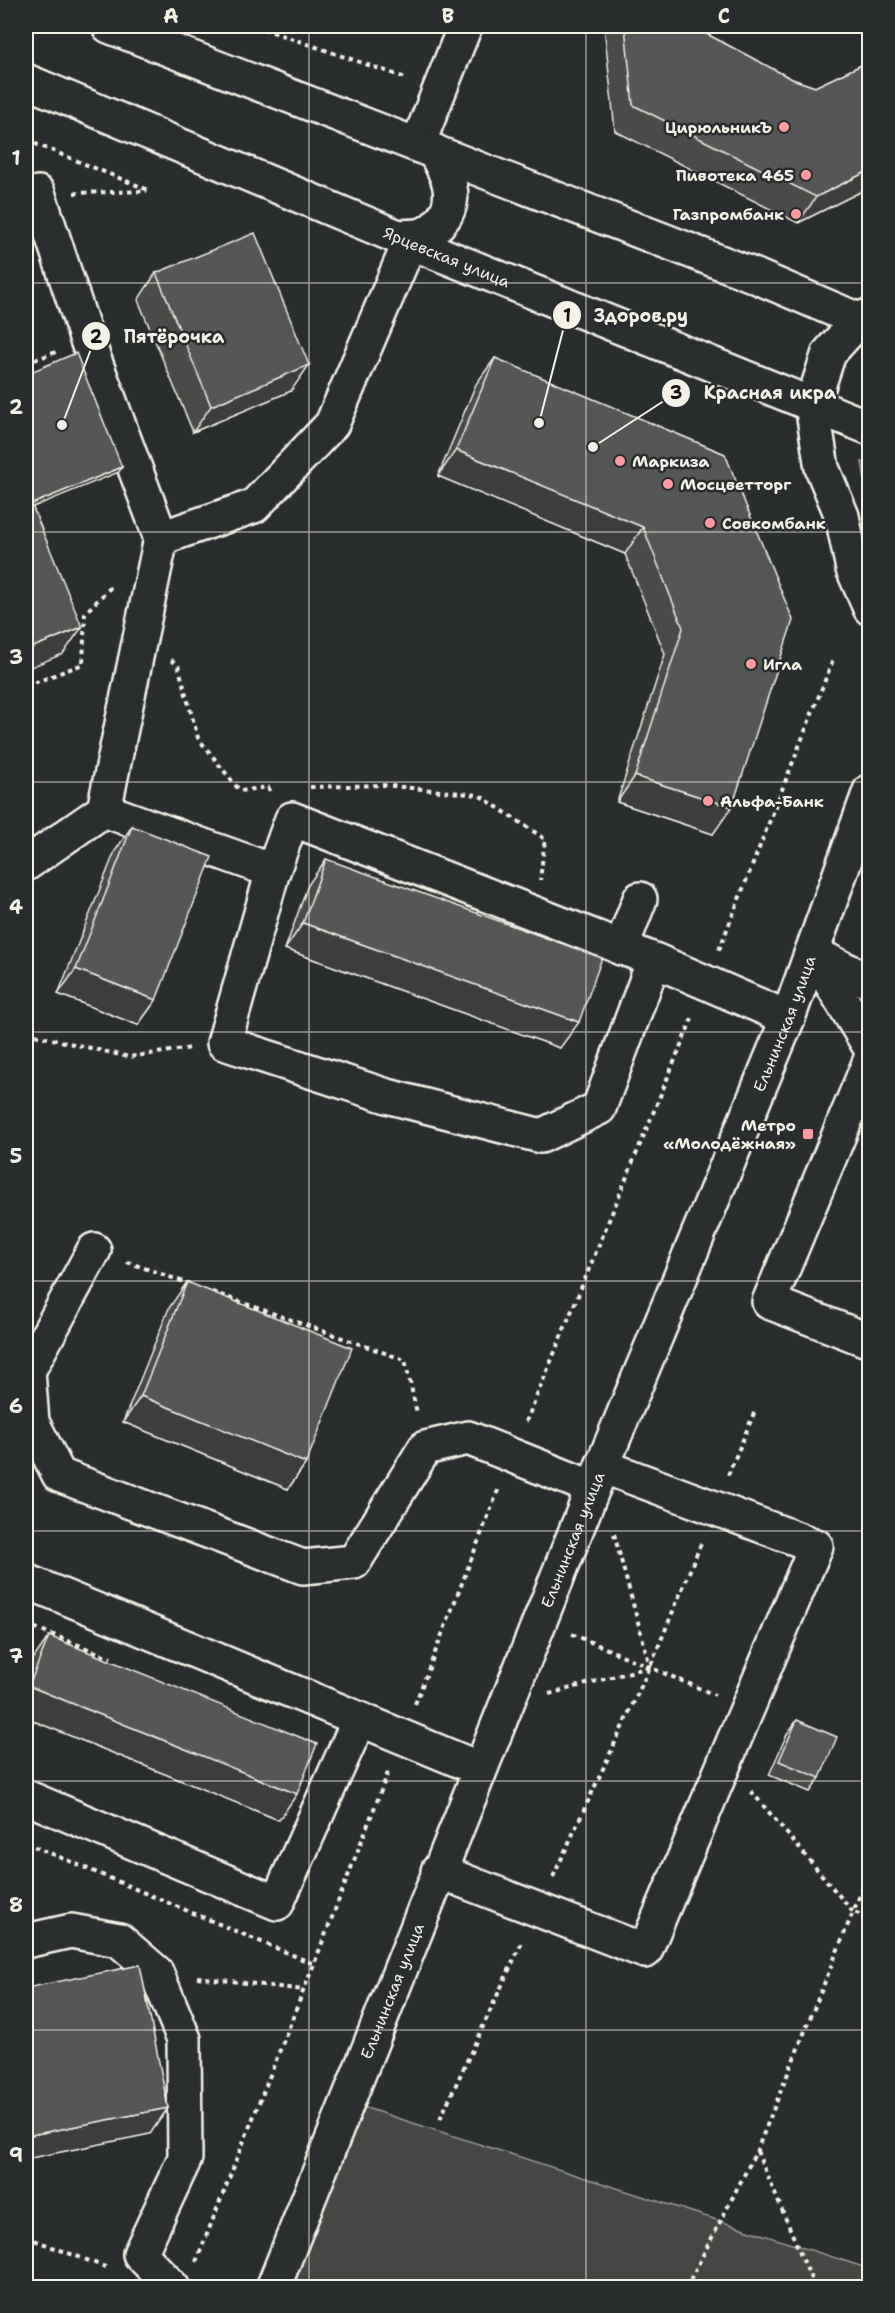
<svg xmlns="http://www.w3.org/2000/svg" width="895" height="2313" font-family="'Shantell Sans',sans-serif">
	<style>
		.green { fill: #444645; stroke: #9c9c96; stroke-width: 1.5 }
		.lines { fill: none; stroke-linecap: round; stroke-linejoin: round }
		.minor-casing { stroke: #f4f1e8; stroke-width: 38 }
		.major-casing { stroke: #f4f1e8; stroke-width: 38 }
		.path { stroke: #f4f1e8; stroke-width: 4; stroke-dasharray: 4.5 4.5; stroke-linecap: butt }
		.minor { stroke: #2a2d2e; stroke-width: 33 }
		.major { stroke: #2a2d2e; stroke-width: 33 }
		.wall { fill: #494b4a; stroke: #f4f1e8; stroke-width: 1.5 }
		.shaded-wall { fill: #3c3d3c; stroke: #f4f1e8; stroke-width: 1.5 }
		.building { fill: #555756; stroke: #f4f1e8; stroke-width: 1.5 }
		.grid { fill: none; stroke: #f4f1e8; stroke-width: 1.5; stroke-opacity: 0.55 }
		.poi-dot { fill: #ff9aa2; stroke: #2a2d2e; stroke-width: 2 }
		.labels { text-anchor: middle; stroke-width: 5; stroke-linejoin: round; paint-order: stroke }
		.poi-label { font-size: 16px; font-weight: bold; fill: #f4f1e8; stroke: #2a2d2e; text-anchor: start }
		.street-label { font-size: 16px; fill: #f4f1e8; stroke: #2a2d2e }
		.leader { fill: none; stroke: #f4f1e8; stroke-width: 2 }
		.callout-dot { fill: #f4f1e8; stroke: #2a2d2e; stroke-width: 2 }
		.mark-label { font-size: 18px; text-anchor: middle; font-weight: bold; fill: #111 }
		.callout-label { font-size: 18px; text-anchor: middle; font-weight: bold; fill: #f4f1e8; stroke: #2a2d2e; stroke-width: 5; stroke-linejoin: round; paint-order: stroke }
		.neatline { fill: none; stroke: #f4f1e8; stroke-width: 2 }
		.grid-label { font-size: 20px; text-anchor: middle; font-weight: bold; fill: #f4f1e8 }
	</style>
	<rect width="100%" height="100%" fill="#2a2d2e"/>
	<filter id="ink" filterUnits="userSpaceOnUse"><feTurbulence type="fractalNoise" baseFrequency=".0167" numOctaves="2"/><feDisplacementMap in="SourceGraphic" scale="12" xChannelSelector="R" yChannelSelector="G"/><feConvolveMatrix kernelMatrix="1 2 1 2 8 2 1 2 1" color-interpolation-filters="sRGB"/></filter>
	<g filter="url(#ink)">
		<g class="green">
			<polygon points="862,462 869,466 869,506"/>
			<polygon points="360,2106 870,2269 869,2288 286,2288"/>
		</g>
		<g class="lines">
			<defs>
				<g id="minor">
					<polyline points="418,144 465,26"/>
					<polyline points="38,193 87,340 161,538 254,506 332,424 410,242"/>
					<polyline points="870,315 859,320 829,353 812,405 822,468 842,516 853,569 870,608"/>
					<polyline points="104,810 273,871"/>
					<polyline points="26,864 104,810 161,538"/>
					<polyline points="621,948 640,899"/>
					<polyline points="813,953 870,1047"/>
					<polyline points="815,954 870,982"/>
					<polyline points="654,960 599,1108 541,1136 387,1096 224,1043 273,871 292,819 654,960 788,1018"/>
					<polyline points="870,1061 769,1302 870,1341"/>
					<polyline points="26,1370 28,1371 32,1422 59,1475 303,1567 354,1562 425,1448 468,1438 593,1488"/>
					<polyline points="28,1371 94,1250"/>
					<polyline points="26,1581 480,1769"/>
					<polyline points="26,1797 277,1903 359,1720"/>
					<polyline points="438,1871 645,1951 816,1546 602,1466"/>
					<polyline points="26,1941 71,1931 119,1940 156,1972 184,2039 185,2158 140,2254 173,2288"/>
					<path id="s1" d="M273 2288 593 1488 788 1018 870 791"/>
				</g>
				<g id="major">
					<polyline points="109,26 753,275 870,325"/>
					<path id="s2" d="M26 81 410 242 870 428"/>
					<path d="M399 237C406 236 415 237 422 235 431 232 439 224 444 217 459 194 446 172 434 151"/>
				</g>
			</defs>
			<use href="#minor" class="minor-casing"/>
			<use href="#major" class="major-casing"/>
			<g class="path">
				<polyline points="255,26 406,78"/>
				<polyline points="26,140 151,191"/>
				<polyline points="74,193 147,191"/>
				<polyline points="26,363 56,352"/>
				<polyline points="171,660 178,665 198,738 240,791 268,787 270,791"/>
				<polyline points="26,686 83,664 85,613 113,585"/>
				<polyline points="310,787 383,785 479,795 545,839 540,880"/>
				<polyline points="719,950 833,660"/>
				<polyline points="26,1033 129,1057 191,1048"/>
				<polyline points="127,1262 190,1284"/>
				<polyline points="212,1292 405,1360 417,1413"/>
				<polyline points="526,1422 693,1016"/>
				<polyline points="728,1475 755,1411"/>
				<polyline points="614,1534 650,1666"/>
				<polyline points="26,1624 111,1658"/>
				<polyline points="572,1634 715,1695"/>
				<polyline points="549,1694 649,1667"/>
				<polyline points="415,1704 499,1488"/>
				<polyline points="751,1791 853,1912 870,1871"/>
				<polyline points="26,1843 314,1964 389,1770"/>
				<polyline points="553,1877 650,1667 702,1541"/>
				<polyline points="197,1977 304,1990"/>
				<polyline points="440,2119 523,1940"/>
				<polyline points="757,2151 815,2288"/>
				<polyline points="26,2237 108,2268"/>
				<polyline points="196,2262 314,1964"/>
				<polyline points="686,2288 757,2150 853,1912 870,1917"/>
			</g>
			<use href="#minor" class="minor"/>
			<use href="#major" class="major"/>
		</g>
		<g class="wall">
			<polygon points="604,26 697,26 697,29 792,79 815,87 870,61 870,187 798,223 615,131"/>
			<polygon points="156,273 291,391 193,432 138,300"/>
			<polygon points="495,358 725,454 713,834 617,802 665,654 625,554 438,476 476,384"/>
			<polygon points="132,826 156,1000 138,1025 58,994 115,851"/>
			<polygon points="326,859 560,1048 285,949 308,885"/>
			<polygon points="187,1282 306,1463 288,1489 123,1422 169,1308"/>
			<polygon points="49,1636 279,1820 26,1718 26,1675 31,1662"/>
			<polygon points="797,1720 820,1778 810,1792 769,1775 787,1734"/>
		</g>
		<g class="shaded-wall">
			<polygon points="359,26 375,26 371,30"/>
			<polygon points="870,170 870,187 798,223 816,197"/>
			<polygon points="309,365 291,391 193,432 211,406"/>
			<polygon points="456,450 643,527 625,554 438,476"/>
			<polygon points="122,467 119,472 26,510 26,506"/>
			<polygon points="82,627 63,654 26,669 26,650"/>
			<polygon points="635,776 732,807 713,834 617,802"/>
			<polygon points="303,923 579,1022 560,1048 285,949"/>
			<polygon points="76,969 156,1000 138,1025 58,994"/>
			<polygon points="141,1396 306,1463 288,1489 123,1422"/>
			<polygon points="29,1686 297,1794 279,1820 26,1718 26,1691"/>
			<polygon points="168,2108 150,2134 26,2159 26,2136"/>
		</g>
		<g class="building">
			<polygon points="625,26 697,26 697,29 792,79 815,87 870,61 870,170 816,197 633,105"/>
			<polygon points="255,233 309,365 211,406 156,273"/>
			<polygon points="76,353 122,467 32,504 26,491 26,374"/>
			<polygon points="495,358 725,454 793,620 732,807 635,776 683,628 643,527 456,450"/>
			<polygon points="26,491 82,627 26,650"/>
			<polygon points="132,826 212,857 156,1000 76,969"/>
			<polygon points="326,859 602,958 579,1022 303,923"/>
			<polygon points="187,1282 352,1348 306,1463 141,1396"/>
			<polygon points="49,1636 317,1744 297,1794 29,1686"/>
			<polygon points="797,1720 837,1737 820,1778 779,1761"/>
			<polygon points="140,1965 168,2108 26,2136 26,1988"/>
		</g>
	</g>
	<path class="grid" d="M309 26V2288M586 26V2288M26 283H870M26 532H870M26 782H870M26 1032H870M26 1281H870M26 1531H870M26 1781H870M26 2030H870"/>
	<g class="poi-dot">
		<circle cx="784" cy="127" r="6"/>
		<circle cx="806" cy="175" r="6"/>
		<circle cx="796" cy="214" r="6"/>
		<circle cx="620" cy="461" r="6"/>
		<circle cx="668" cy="484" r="6"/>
		<circle cx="710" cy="523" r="6"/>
		<circle cx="751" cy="664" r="6"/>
		<circle cx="708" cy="801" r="6"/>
		<rect x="802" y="1128" width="12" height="12" rx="3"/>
	</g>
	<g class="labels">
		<g class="poi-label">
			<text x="772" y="133" text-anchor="end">ЦирюльникЪ</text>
			<text x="794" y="181" text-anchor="end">Пивотека 465</text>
			<text x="784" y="220" text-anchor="end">Газпромбанк</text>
			<text x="632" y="467">Маркиза</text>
			<text x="680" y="490">Мосцветторг</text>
			<text x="722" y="529">Совкомбанк</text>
			<text x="763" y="670">Игла</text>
			<text x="720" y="807">Альфа-Банк</text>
			<text x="796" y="1131" text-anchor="end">Метро<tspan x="796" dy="18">«Молодёжная»</tspan></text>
		</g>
		<g class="street-label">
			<text dy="6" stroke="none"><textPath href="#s2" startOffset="456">Ярцевская улица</textPath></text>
			<text dy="6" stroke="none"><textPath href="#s1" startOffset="1364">Ельнинская улица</textPath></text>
			<text dy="6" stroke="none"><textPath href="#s1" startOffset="806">Ельнинская улица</textPath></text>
			<text dy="6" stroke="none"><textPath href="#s1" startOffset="320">Ельнинская улица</textPath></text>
		</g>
	</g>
	<path class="leader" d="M539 423L567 315M62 425L96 336M593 447L676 393"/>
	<g class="callout-dot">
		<circle cx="539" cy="423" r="6"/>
		<circle cx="62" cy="425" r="6"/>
		<circle cx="593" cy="447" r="6"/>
		<circle cx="567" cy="315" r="15"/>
		<circle cx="96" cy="336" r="15"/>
		<circle cx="676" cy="393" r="15"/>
	</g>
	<g class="mark-label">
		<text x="567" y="322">1</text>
		<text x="96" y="343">2</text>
		<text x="676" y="399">3</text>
	</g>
	<g class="callout-label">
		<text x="641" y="322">Здоров.ру</text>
		<text x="174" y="343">Пятёрочка</text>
		<text x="770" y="399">Красная икра</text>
	</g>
	<rect width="895" height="2313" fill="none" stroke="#2a2d2e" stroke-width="66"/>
	<rect x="33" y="33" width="829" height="2247" class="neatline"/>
	<g class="grid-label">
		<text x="171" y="23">A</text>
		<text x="448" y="23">B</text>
		<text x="724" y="23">C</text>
		<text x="16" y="165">1</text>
		<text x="16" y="414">2</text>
		<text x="16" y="664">3</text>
		<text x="16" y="914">4</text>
		<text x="16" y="1163">5</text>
		<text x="16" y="1413">6</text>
		<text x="16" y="1663">7</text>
		<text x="16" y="1912">8</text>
		<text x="16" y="2162">9</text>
	</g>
</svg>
